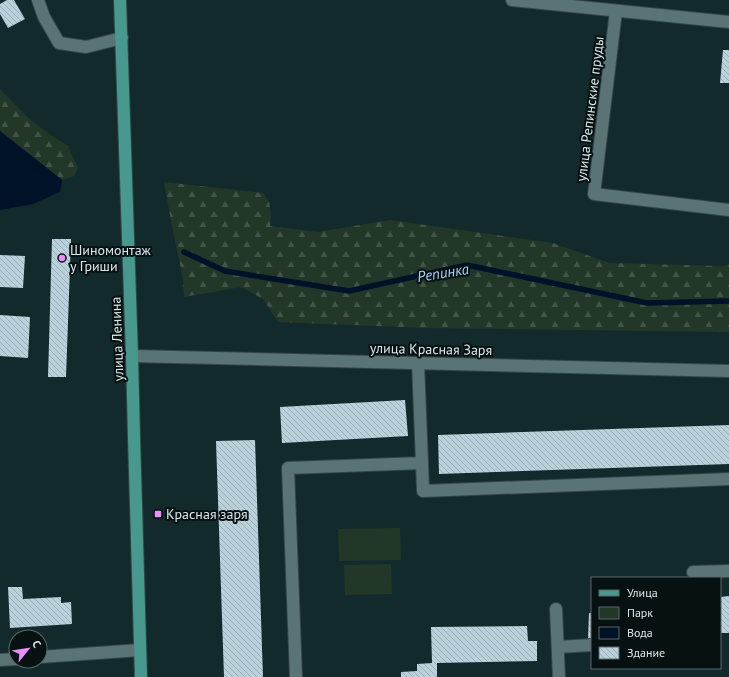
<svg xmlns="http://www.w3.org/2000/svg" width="729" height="677" font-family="'PT Sans',sans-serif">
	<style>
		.green { fill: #233729 }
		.forest { fill: url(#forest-firs) }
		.water { fill: #001228 }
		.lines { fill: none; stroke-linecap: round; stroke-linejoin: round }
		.stream { stroke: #001228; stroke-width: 5.5 }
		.building { fill: url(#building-back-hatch) }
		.minor-casing { stroke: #344648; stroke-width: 14 }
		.major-casing { stroke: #344648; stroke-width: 14 }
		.minor { stroke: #5a7375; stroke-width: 12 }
		.major { stroke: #46998c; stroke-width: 12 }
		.poi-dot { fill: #ea8dfd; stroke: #071112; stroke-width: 1.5 }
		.labels { text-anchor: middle; stroke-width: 4; stroke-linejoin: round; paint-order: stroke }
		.street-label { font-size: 14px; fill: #d9e7e8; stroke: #071112 }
		.poi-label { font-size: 14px; fill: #d9e7e8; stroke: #071112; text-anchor: start }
		.water-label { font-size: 15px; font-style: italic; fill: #add1f7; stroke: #071112 }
	</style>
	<defs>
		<pattern id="forest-firs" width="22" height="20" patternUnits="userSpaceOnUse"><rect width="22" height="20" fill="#233729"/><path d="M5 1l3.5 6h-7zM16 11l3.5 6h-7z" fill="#425448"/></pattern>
		<pattern id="building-back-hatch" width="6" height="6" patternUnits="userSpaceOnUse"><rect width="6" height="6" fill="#b9d1db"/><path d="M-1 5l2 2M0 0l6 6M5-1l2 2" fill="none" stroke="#9baeb6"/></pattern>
	</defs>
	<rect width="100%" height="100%" fill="#132a2c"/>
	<g class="green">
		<polygon points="400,528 401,560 339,561 338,529"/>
		<polygon points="391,564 392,594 345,595 344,565"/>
	</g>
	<g class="forest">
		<polygon points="0,89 28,118 45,131 68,146 78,168 74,176 62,180 0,131"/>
		<polygon points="164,182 263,193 269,202 271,213 270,226 318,232 390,220 553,243 609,263 723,266 729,264 729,332 425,328 278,322 263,299 241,287 184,297 183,279 171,221"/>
	</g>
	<polygon class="water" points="0,131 62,180 60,192 33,204 0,210"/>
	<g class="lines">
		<polyline class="stream" points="184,252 225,271 349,291 467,265 647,303 729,301"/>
	</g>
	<g class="building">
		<polygon points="7,0 14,0 25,19 8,28 0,14 0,4"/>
		<polygon points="723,50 729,50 729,83 720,83"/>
		<polygon points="52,239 71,239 66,377 48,377"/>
		<polygon points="0,255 25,256 23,288 0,287"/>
		<polygon points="0,315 30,317 28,358 0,356"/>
		<polygon points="405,400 408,436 282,443 280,407"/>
		<polygon points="729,425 729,464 439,474 438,435"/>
		<polygon points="255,440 263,677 224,677 216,441"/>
		<polygon points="8,587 22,587 23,599 61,597 61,603 71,602 72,624 10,628"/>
		<polygon points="729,596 729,633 720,633 720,597"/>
		<polygon points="589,613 592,613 592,639 588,639"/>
		<polygon points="527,626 528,641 537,641 537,661 437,663 437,677 401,677 401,672 417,671 417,664 432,663 431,627"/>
	</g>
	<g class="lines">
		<defs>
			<g id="minor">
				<polyline points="38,0 44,17 59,43 86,47 122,38"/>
				<polyline points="512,0 729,22"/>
				<polyline points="616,11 594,194 729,210"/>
				<polyline points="132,356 729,371"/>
				<polyline points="422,463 423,491 729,479"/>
				<polyline points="693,572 729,571"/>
				<polyline points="556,609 559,677"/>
				<polyline points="558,647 592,645"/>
				<polyline points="40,657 140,650"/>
				<polyline points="0,660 16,659"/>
				<polyline points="296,677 288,468 422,463 418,363"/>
			</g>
			<polyline id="major" points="120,0 132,356 134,437 141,677"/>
		</defs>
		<use href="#minor" class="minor-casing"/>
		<use href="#major" class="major-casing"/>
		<use href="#minor" class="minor"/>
		<use href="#major" class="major"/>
	</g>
	<g class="poi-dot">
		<circle cx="62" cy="258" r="4"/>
		<rect x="154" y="510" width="8" height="8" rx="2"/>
	</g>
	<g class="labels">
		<g class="street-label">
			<text transform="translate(590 109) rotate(-83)" y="5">улица Репинские пруды</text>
			<text transform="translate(117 339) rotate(-92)" y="5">улица Ленина</text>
			<text transform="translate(431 349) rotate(1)" y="5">улица Красная Заря</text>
		</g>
		<g class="poi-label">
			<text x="70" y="255">Шиномонтаж<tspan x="70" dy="16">у Гриши</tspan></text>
			<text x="166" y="519">Красная заря</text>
		</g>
		<g class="water-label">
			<text transform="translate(443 273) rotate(-9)" y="5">Репинка</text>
		</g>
	</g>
	<rect x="591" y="577" width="130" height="92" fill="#071112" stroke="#5b6768"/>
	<rect x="599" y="590" width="20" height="6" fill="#46998c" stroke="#5b6768"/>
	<text x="627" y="597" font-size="12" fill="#d9e7e8">Улица</text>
	<rect x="599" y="607" width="20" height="12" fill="#233729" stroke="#5b6768"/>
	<text x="627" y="617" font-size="12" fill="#d9e7e8">Парк</text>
	<rect x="599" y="627" width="20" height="12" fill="#001228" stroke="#5b6768"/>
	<text x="627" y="637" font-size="12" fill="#d9e7e8">Вода</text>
	<rect x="599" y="647" width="20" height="12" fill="url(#building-back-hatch)" stroke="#5b6768"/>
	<text x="627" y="657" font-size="12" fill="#d9e7e8">Здание</text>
	<g transform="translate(28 649) rotate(60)"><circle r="19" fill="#071112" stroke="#5b6768"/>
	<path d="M0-3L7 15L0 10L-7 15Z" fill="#ea8dfd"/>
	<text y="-6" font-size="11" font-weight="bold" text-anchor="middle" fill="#d9e7e8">С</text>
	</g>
</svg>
